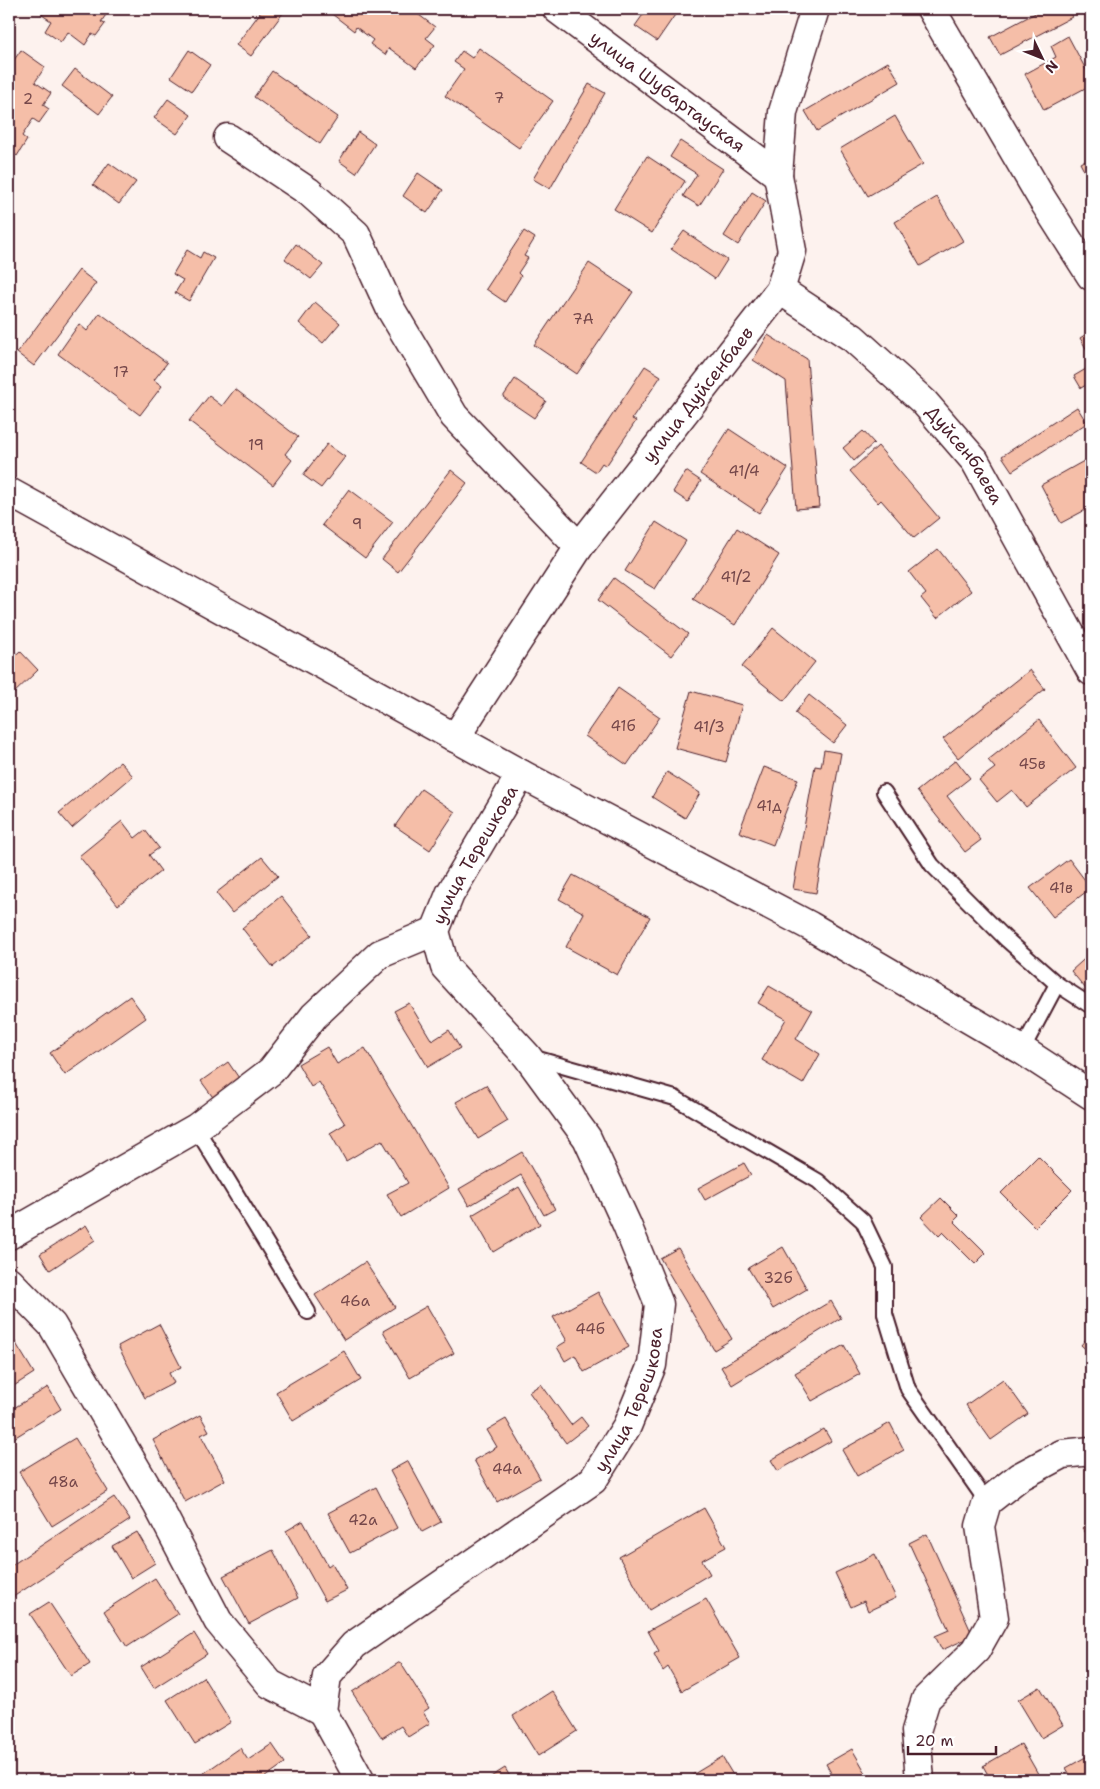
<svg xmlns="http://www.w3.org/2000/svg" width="1100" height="1789" font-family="'Shantell Sans',sans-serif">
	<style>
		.building { fill: #f5bea8; stroke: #4a1f2b }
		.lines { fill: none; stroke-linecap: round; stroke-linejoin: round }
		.service-casing { stroke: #4a1f2b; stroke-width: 18 }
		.minor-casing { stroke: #4a1f2b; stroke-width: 31 }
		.tertiary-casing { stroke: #4a1f2b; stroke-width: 31 }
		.service { stroke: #fff; stroke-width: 14 }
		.minor { stroke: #fff; stroke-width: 28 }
		.tertiary { stroke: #fff; stroke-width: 28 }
		.labels { text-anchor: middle; stroke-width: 5; stroke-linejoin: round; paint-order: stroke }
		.number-label { font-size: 15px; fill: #75474a }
		.street-label { font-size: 18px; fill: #4a1f2b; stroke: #fff }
	</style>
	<rect width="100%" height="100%" fill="#fdf2ee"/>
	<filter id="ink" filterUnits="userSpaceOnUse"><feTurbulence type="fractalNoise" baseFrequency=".02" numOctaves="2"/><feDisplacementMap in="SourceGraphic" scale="10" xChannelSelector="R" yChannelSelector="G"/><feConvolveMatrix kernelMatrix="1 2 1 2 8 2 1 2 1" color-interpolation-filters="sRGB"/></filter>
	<g filter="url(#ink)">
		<g class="building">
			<polygon points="46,9 110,9 101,22 105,24 96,36 92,34 85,45 68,32 61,42 45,31 51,21 42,15"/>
			<polygon points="263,9 277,9 283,13 251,56 236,45"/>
			<polygon points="330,9 411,9 435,27 426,38 435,45 416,68 389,48 385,55 370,44 373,40 356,27 354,31 328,11"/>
			<polygon points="647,9 679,9 657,41 635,26"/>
			<polygon points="1043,9 1068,9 1072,17 1000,55 990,37"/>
			<polygon points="1068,36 1091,79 1091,85 1044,110 1025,74 1056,57 1051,46"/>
			<polygon points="479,48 553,101 519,148 445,96 464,69 454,62 462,51 472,58"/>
			<polygon points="21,50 45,67 35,82 51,93 43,105 49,109 39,123 33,119 22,136 27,140 17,156 11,151 9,154 9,67"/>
			<polygon points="189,50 210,65 192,91 171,77"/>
			<polygon points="888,62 900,82 817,131 805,111"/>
			<polygon points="75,69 112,97 99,114 62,86"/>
			<polygon points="272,71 338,117 320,144 254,97"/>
			<polygon points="589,84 605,93 550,189 533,179"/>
			<polygon points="168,99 191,115 177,134 154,118"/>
			<polygon points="895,116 923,164 868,196 840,149"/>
			<polygon points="358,132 375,144 356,173 339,161"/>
			<polygon points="680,141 723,169 699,206 683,196 697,174 670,157"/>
			<polygon points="647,156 685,181 652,233 614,209"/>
			<polygon points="1091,157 1091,184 1080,163"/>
			<polygon points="109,163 136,182 119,204 93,185"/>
			<polygon points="418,173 443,190 427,213 403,196"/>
			<polygon points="752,192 766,201 738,245 724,236"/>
			<polygon points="937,197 963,241 920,266 895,222"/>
			<polygon points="524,231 535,238 524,256 528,258 518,273 521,276 505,302 486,289"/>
			<polygon points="684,231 727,260 715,279 671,249"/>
			<polygon points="296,244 323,265 311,279 285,259"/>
			<polygon points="187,250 200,258 203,252 214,258 189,301 175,293 183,280 173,274"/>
			<polygon points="589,263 633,292 577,374 534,345"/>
			<polygon points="79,270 96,283 34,366 17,353"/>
			<polygon points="315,302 340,323 323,343 299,323"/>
			<polygon points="100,313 167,363 154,380 162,386 140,415 58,354 79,324 87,331"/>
			<polygon points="1091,331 1091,357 1080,338"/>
			<polygon points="768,335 807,359 819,507 796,509 786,381 753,360"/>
			<polygon points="645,366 661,376 632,419 636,421 606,466 602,463 596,472 581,462"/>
			<polygon points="1091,366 1091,382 1081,388 1074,376"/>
			<polygon points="515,379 546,401 534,418 503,397"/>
			<polygon points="235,389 298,437 285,454 292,460 273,485 189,421 209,396 222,406"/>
			<polygon points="1077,407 1087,423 1012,471 1002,456"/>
			<polygon points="729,429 788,468 759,513 700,474"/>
			<polygon points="863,431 874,443 854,461 843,448"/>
			<polygon points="327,444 345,457 321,488 303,475"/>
			<polygon points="878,446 939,518 914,538 881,500 878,503 850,471"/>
			<polygon points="1091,457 1091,507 1061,523 1041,485"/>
			<polygon points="451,470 467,483 398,572 382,559"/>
			<polygon points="686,471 701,481 688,502 673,492"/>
			<polygon points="349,489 393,522 365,558 322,525"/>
			<polygon points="656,522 686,541 655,589 625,571"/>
			<polygon points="737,528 779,555 735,625 693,599"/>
			<polygon points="938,549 971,591 937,618 921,598 926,594 909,572"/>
			<polygon points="614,578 688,634 671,656 598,600"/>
			<polygon points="773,628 815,662 784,701 742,667"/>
			<polygon points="20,651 38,670 9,698 9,661"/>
			<polygon points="1030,670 1045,689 958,758 943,739"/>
			<polygon points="618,688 660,717 627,765 585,736"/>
			<polygon points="691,691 742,705 726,762 675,748"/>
			<polygon points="809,695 847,725 833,743 795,713"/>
			<polygon points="1039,720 1076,768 1026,807 1012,790 997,802 979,780 995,768 988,760"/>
			<polygon points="824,750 841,753 816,893 793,889 815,766 821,767"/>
			<polygon points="956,760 970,778 947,796 981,840 965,852 917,791"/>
			<polygon points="120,762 133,776 72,828 59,813"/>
			<polygon points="764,767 798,779 773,845 739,832"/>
			<polygon points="667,772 700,793 685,818 652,797"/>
			<polygon points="421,789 455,812 430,850 395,826"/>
			<polygon points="122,821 135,838 145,830 159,848 149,855 161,871 118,905 79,856"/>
			<polygon points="262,857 278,876 232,913 216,893"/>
			<polygon points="1069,859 1091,888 1053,917 1030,888"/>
			<polygon points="573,875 650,917 617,975 566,947 584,913 559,899"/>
			<polygon points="281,896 312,935 273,967 242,928"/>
			<polygon points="1091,953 1091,984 1086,989 1071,971"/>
			<polygon points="769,986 812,1011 796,1039 820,1054 803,1084 762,1060 786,1019 758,1003"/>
			<polygon points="130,996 146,1018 65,1075 50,1053"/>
			<polygon points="409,1003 432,1041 449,1030 460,1048 428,1067 394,1011"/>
			<polygon points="327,1047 337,1064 365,1048 449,1188 401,1217 387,1194 408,1183 382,1140 346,1161 330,1133 345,1124 319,1082 311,1087 298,1064"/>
			<polygon points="228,1062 241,1081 215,1100 201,1081"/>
			<polygon points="486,1085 508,1121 478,1139 456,1102"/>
			<polygon points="522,1152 555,1209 544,1215 521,1175 469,1206 459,1189"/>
			<polygon points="1038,1156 1072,1190 1035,1227 1001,1193"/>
			<polygon points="744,1163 751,1175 705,1200 698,1188"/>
			<polygon points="519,1187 540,1224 493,1252 472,1215"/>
			<polygon points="941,1198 959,1216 954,1221 986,1253 975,1264 943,1232 939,1236 921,1217"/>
			<polygon points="86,1225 95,1240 50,1270 40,1254"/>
			<polygon points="783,1247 807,1289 773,1309 748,1268"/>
			<polygon points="678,1248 732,1339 714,1350 660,1258"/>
			<polygon points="365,1262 395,1307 344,1340 315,1295"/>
			<polygon points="598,1292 629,1347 584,1372 575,1355 565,1361 557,1347 567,1341 553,1317"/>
			<polygon points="831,1301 841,1318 732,1385 721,1367"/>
			<polygon points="427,1306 454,1353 410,1378 383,1331"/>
			<polygon points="159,1324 181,1367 169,1373 174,1383 145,1398 118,1346"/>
			<polygon points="9,1332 34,1373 9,1389"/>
			<polygon points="1091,1333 1091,1354 1081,1345"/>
			<polygon points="844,1345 860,1374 812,1401 795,1373"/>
			<polygon points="344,1351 361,1380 293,1421 276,1392"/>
			<polygon points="1003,1379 1028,1414 991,1440 966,1405"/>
			<polygon points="541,1384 571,1425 581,1417 588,1426 566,1443 529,1392"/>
			<polygon points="48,1387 61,1409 9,1441 9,1411"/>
			<polygon points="200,1415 209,1431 201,1435 225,1480 185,1502 153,1440"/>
			<polygon points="506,1419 540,1478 497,1502 474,1460 497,1447 487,1430"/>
			<polygon points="890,1423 904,1450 857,1476 842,1450"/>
			<polygon points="824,1429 831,1441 778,1471 771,1460"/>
			<polygon points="75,1438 108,1491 52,1526 19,1472"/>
			<polygon points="408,1461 441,1522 422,1532 390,1471"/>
			<polygon points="376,1487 397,1528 350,1553 328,1513"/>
			<polygon points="114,1497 130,1520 10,1599 9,1567"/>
			<polygon points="704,1508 726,1547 702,1560 710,1574 649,1610 619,1557"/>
			<polygon points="1091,1520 1091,1539 1082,1528"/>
			<polygon points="303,1521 328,1566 332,1563 347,1590 325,1601 286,1531"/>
			<polygon points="137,1532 155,1563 131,1578 112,1546"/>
			<polygon points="927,1534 973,1636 942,1650 935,1636 949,1630 909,1543"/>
			<polygon points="273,1550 298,1598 249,1624 223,1576"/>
			<polygon points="875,1554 896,1598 868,1611 864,1601 851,1607 835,1573"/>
			<polygon points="155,1578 178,1614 127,1647 104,1611"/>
			<polygon points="706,1599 740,1658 682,1691 668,1667 663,1671 654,1654 659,1651 648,1631"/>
			<polygon points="49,1602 90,1664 71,1676 30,1614"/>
			<polygon points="194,1633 207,1654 154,1688 141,1667"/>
			<polygon points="400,1662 429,1708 423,1712 430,1723 408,1737 401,1726 382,1738 352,1692"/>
			<polygon points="203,1677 231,1722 195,1744 167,1700"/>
			<polygon points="1040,1687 1063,1725 1041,1738 1018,1700"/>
			<polygon points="552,1691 577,1731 538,1756 513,1716"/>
			<polygon points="272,1744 285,1763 261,1780 194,1780 240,1748 248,1760"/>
			<polygon points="1021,1744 1041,1779 991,1780 983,1766"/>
			<polygon points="852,1749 870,1780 835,1780 826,1764"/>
			<polygon points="1091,1754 1091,1780 1073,1780 1066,1768"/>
			<polygon points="722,1757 736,1780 684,1780"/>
			<polygon points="505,1768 512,1780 486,1780"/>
		</g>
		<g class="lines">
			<defs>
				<g id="service">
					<polyline points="884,792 932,865 1006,939 1057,984 1091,1006"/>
					<polyline points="1022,1050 1057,984"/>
					<polyline points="531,1057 675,1098 818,1181 863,1221 885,1267 885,1314 908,1389 987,1502"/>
					<polyline points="196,1128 308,1312"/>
				</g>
				<g id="minor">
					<path id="s1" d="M557 9 778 175"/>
					<polyline points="931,9 1042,199 1091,276"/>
					<polyline points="228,138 309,192 356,234 390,308 454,416 579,547"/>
					<path id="s2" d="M780 290 853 338 924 402 975 461 1091 671"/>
					<path id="s3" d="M455 738 579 547 780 290 792 251 778 175 783 112 815 9"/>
					<polyline points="9,1235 196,1128 271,1071 314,1016 380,954 435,931"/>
					<polyline points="9,1281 52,1325 158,1506 218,1621 270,1684 322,1711"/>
					<path id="s4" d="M360 1780 322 1711 327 1676 354 1645 593 1480 627 1426 652 1365 659 1304 627 1225 587 1138 527 1056 445 967 435 931 450 894 521 774"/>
					<polyline points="920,1780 916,1731 926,1699 976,1650 994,1618 980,1526 987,1502 1019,1477 1062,1454 1091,1451"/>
				</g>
				<polyline id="tertiary" points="9,492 521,774 810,926 1022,1050 1091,1095"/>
			</defs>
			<use href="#service" class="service-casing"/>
			<use href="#minor" class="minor-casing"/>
			<use href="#tertiary" class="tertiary-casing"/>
			<use href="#service" class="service"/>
			<use href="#minor" class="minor"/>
			<use href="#tertiary" class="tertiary"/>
		</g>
	</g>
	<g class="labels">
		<g class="number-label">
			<text x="499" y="103">7</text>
			<text x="28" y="104">2</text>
			<text x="583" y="324">7А</text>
			<text x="121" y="377">17</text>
			<text x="256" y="450">19</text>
			<text x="744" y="476">41/4</text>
			<text x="357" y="529">9</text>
			<text x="736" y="582">41/2</text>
			<text x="623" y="731">41б</text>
			<text x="709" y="732">41/3</text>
			<text x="1032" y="769">45в</text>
			<text x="769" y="811">41д</text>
			<text x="1061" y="893">41в</text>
			<text x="778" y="1283">32б</text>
			<text x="355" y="1306">46а</text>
			<text x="590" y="1334">44б</text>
			<text x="507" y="1474">44а</text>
			<text x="63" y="1487">48а</text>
			<text x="363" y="1525">42а</text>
		</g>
		<g class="street-label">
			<text dy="6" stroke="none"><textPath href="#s1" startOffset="138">улица Шубартауская</textPath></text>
			<text dy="6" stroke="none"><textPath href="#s3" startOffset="421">улица Дуйсенбаев</textPath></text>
			<text dy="6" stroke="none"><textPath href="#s2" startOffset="250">Дуйсенбаева</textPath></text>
			<text dy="6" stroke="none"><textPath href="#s4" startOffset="1164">улица Терешкова</textPath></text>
			<text dy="6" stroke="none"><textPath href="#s4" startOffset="535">улица Терешкова</textPath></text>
		</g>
	</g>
	<rect width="1100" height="1789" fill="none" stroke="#fff" stroke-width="30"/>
	<rect x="15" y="15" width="1070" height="1759" fill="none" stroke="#4a1f2b" stroke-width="2" filter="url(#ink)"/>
	<g transform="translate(1042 58) rotate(133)" stroke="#ffffff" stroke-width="4" paint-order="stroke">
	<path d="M0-4L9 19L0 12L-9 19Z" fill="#4a1f2b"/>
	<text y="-8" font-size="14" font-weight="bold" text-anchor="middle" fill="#4a1f2b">N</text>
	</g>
	<path d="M908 1746v8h88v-8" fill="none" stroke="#4a1f2b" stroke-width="2.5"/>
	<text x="915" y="1746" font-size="15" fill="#4a1f2b" stroke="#ffffff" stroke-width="4" paint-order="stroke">20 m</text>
</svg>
